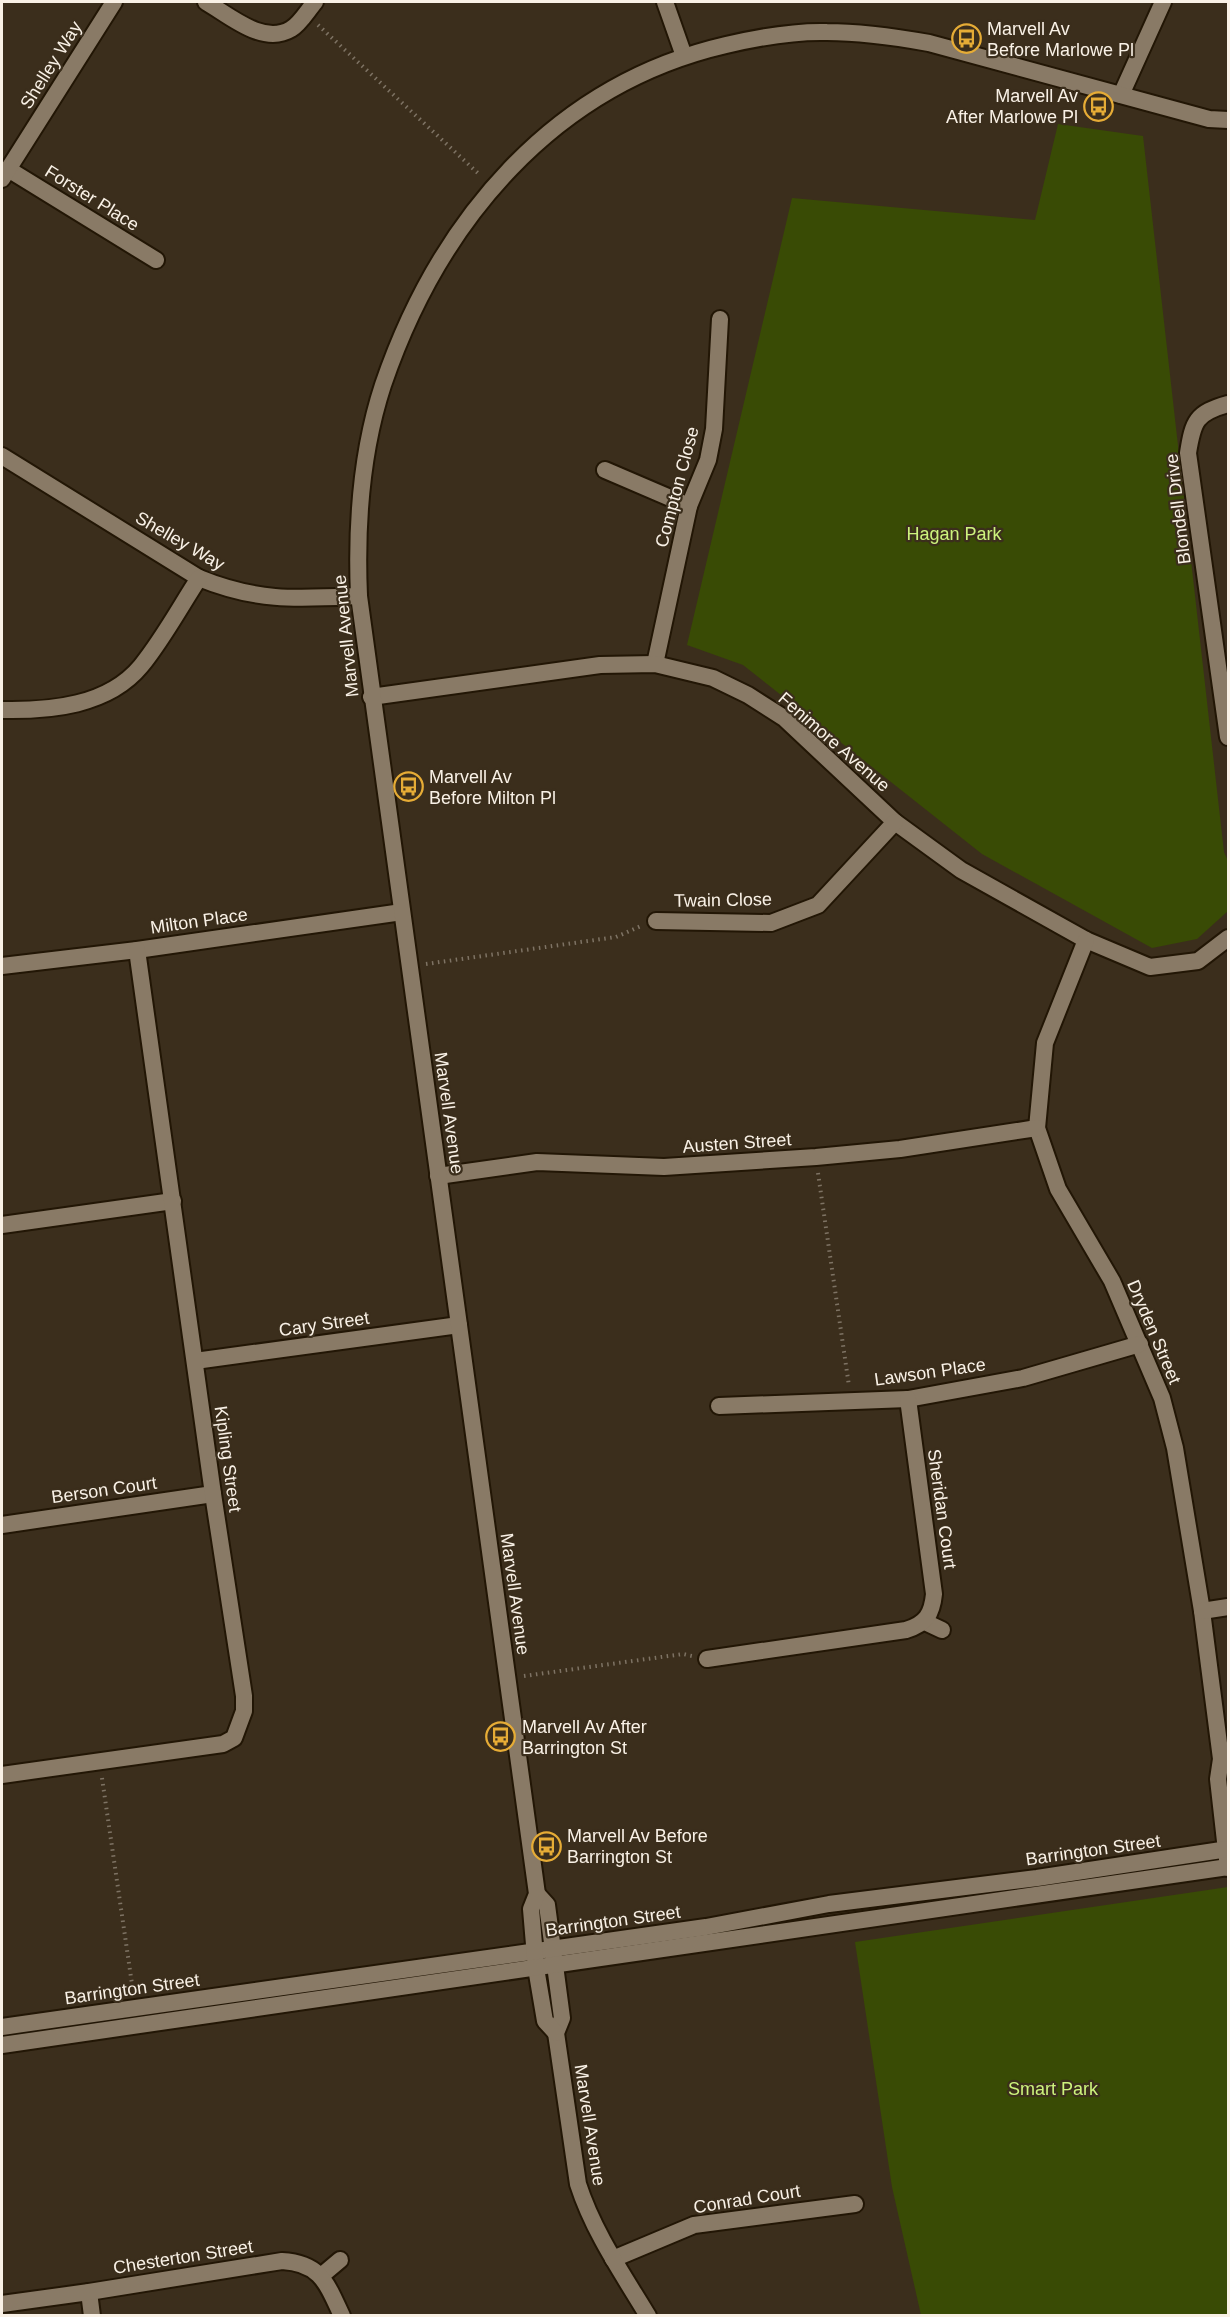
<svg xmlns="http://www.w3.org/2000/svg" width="1230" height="2317" font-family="Helvetica,sans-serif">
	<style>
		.green { fill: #394b05 }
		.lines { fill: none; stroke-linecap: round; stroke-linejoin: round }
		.minor-casing { stroke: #221605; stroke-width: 20 }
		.tertiary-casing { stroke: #221605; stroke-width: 20 }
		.path { stroke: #7e7364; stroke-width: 4; stroke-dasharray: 1.5 4.5; stroke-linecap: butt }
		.minor { stroke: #897a66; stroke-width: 16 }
		.tertiary { stroke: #897a66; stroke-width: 16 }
		.labels { text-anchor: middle; stroke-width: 4.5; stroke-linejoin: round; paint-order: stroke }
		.poi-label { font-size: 18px; fill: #f9f1e6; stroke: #3b2e1c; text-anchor: start }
		.street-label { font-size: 18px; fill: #f9f1e6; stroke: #3b2e1c }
		.park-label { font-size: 18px; fill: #cdf37d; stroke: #3b2e1c }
	</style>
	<rect width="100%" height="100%" fill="#3b2e1c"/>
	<g class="green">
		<polygon points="1058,124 1143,136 1224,852 1228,861 1228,911 1197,939 1152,948 982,854 743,665 687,645 792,198 1035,220"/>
		<polygon points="1228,1887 1228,2315 921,2315 892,2187 855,1942"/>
	</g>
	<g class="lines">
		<defs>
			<g id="minor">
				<path d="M206 2C229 15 263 46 291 29 300 24 308 10 315 2"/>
				<polyline points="665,2 684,56"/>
				<polyline points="1121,95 1163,2"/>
				<polyline points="8,169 156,260"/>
				<polyline points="2,179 114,2"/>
				<path d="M1228 404C1196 413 1193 421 1188 453L1228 737"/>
				<path d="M2 456 199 578C258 602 297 599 359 596"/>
				<polyline points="605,470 689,506"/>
				<polyline points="655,664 689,506 708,460 714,429 720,319"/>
				<polyline points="371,697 600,665 655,664 713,678 748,695 784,718 895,822 961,870 1086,940 1150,967 1198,961 1228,938"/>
				<path d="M2 710C50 711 108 706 141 666 163 639 180 607 199 578"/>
				<polyline points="656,921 771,923 818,905 895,822"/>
				<polyline points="1086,940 1045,1043 1037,1128 1058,1189 1112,1281 1162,1398 1175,1448 1202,1611 1221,1759 1218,1779 1228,1868"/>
				<polyline points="2,966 137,950 402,912"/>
				<polyline points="438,1176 537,1162 664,1167 816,1157 900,1149 1037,1128"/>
				<polyline points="2,1225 173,1201"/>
				<polyline points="195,1361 459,1325"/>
				<polyline points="719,1406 908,1399 1023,1378 1140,1344"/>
				<polyline points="2,1525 213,1494"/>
				<polyline points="1202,1611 1228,1607"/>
				<polyline points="925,1622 942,1630"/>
				<path d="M707 1659 906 1630C926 1624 932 1614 934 1594L908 1399"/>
				<polyline points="2,1775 223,1744 234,1738 244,1711 244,1696 213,1494 137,950"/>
				<polyline points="613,2259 694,2225 855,2204"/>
				<polyline points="321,2276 340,2260"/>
				<polyline points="89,2292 92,2316"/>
				<path d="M2 2304 89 2292 282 2261C321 2263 327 2284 342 2316"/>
			</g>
			<g id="tertiary">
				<path d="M537 1894 547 1905 562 2018 556 2033 578 2184C593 2231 622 2273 648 2316"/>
				<polyline points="2,2027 706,1927 829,1904 1037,1878 1228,1849"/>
				<path d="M556 2033 545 2021 536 1968 531 1909 537 1894 359 596C356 526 361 452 383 385 439 221 553 85 726 45 760 37 793 31 827 32 862 32 895 37 929 43L1209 119 1228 120"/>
				<polyline points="2,2045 1228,1867"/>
			</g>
		</defs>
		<use href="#minor" class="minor-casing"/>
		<use href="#tertiary" class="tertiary-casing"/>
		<g class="path">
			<polyline points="318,25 480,175"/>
			<polyline points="426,964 616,937 641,926"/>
			<polyline points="818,1173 849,1386"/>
			<polyline points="524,1676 683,1654 692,1656"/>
			<polyline points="102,1778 133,1991"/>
		</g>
		<use href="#minor" class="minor"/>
		<use href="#tertiary" class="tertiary"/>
	</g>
	<defs>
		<symbol id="bus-ring" viewBox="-11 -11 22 22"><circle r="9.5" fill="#3b2e1c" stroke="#e6ac36" stroke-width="1.5"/><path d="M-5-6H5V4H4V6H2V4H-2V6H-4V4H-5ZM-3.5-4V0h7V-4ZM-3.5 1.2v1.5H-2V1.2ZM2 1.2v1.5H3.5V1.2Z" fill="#e6ac36"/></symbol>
	</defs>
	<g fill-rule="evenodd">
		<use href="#bus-ring" x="950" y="22" width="33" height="33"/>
		<use href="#bus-ring" x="1082" y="90" width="33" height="33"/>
		<use href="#bus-ring" x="392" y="770" width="33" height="33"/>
		<use href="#bus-ring" x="484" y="1720" width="33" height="33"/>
		<use href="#bus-ring" x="530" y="1830" width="33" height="33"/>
	</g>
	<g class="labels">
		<g class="poi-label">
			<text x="987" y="35">Marvell Av<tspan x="987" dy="21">Before Marlowe Pl</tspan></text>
			<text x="1078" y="102" text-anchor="end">Marvell Av<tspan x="1078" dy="21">After Marlowe Pl</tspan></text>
			<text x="429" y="783">Marvell Av<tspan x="429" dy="21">Before Milton Pl</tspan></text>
			<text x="522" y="1733">Marvell Av After<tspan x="522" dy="21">Barrington St</tspan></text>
			<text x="567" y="1842">Marvell Av Before<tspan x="567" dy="21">Barrington St</tspan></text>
		</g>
		<g class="street-label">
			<text transform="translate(51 65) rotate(-58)" y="6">Shelley Way</text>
			<text transform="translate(92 198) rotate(32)" y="6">Forster Place</text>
			<text transform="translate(677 487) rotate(-75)" y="6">Compton Close</text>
			<text transform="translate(1178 509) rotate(-97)" y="6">Blondell Drive</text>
			<text transform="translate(180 541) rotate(30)" y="6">Shelley Way</text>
			<text transform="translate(346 636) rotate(-96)" y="6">Marvell Avenue</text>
			<text transform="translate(834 742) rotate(41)" y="6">Fenimore Avenue</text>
			<text transform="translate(723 900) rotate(-1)" y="6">Twain Close</text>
			<text transform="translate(199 921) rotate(-8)" y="6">Milton Place</text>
			<text transform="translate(449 1113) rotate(82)" y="6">Marvell Avenue</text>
			<text transform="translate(737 1143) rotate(-4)" y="6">Austen Street</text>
			<text transform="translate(324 1324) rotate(-8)" y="6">Cary Street</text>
			<text transform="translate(1154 1332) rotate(67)" y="6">Dryden Street</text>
			<text transform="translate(930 1372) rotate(-8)" y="6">Lawson Place</text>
			<text transform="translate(228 1459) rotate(82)" y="6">Kipling Street</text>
			<text transform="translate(104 1490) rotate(-8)" y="6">Berson Court</text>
			<text transform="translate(942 1509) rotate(82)" y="6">Sheridan Court</text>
			<text transform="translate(515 1594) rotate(82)" y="6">Marvell Avenue</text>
			<text transform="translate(1093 1850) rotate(-8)" y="6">Barrington Street</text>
			<text transform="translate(613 1921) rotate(-8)" y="6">Barrington Street</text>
			<text transform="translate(132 1989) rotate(-8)" y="6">Barrington Street</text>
			<text transform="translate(590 2125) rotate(81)" y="6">Marvell Avenue</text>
			<text transform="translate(747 2199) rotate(-9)" y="6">Conrad Court</text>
			<text transform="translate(183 2257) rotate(-9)" y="6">Chesterton Street</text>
		</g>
		<g class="park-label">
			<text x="954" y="540">Hagan Park</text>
			<text x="1053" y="2095">Smart Park</text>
		</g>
	</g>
	<rect width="1230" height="2317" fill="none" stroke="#f9f1e6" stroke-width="6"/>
</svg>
